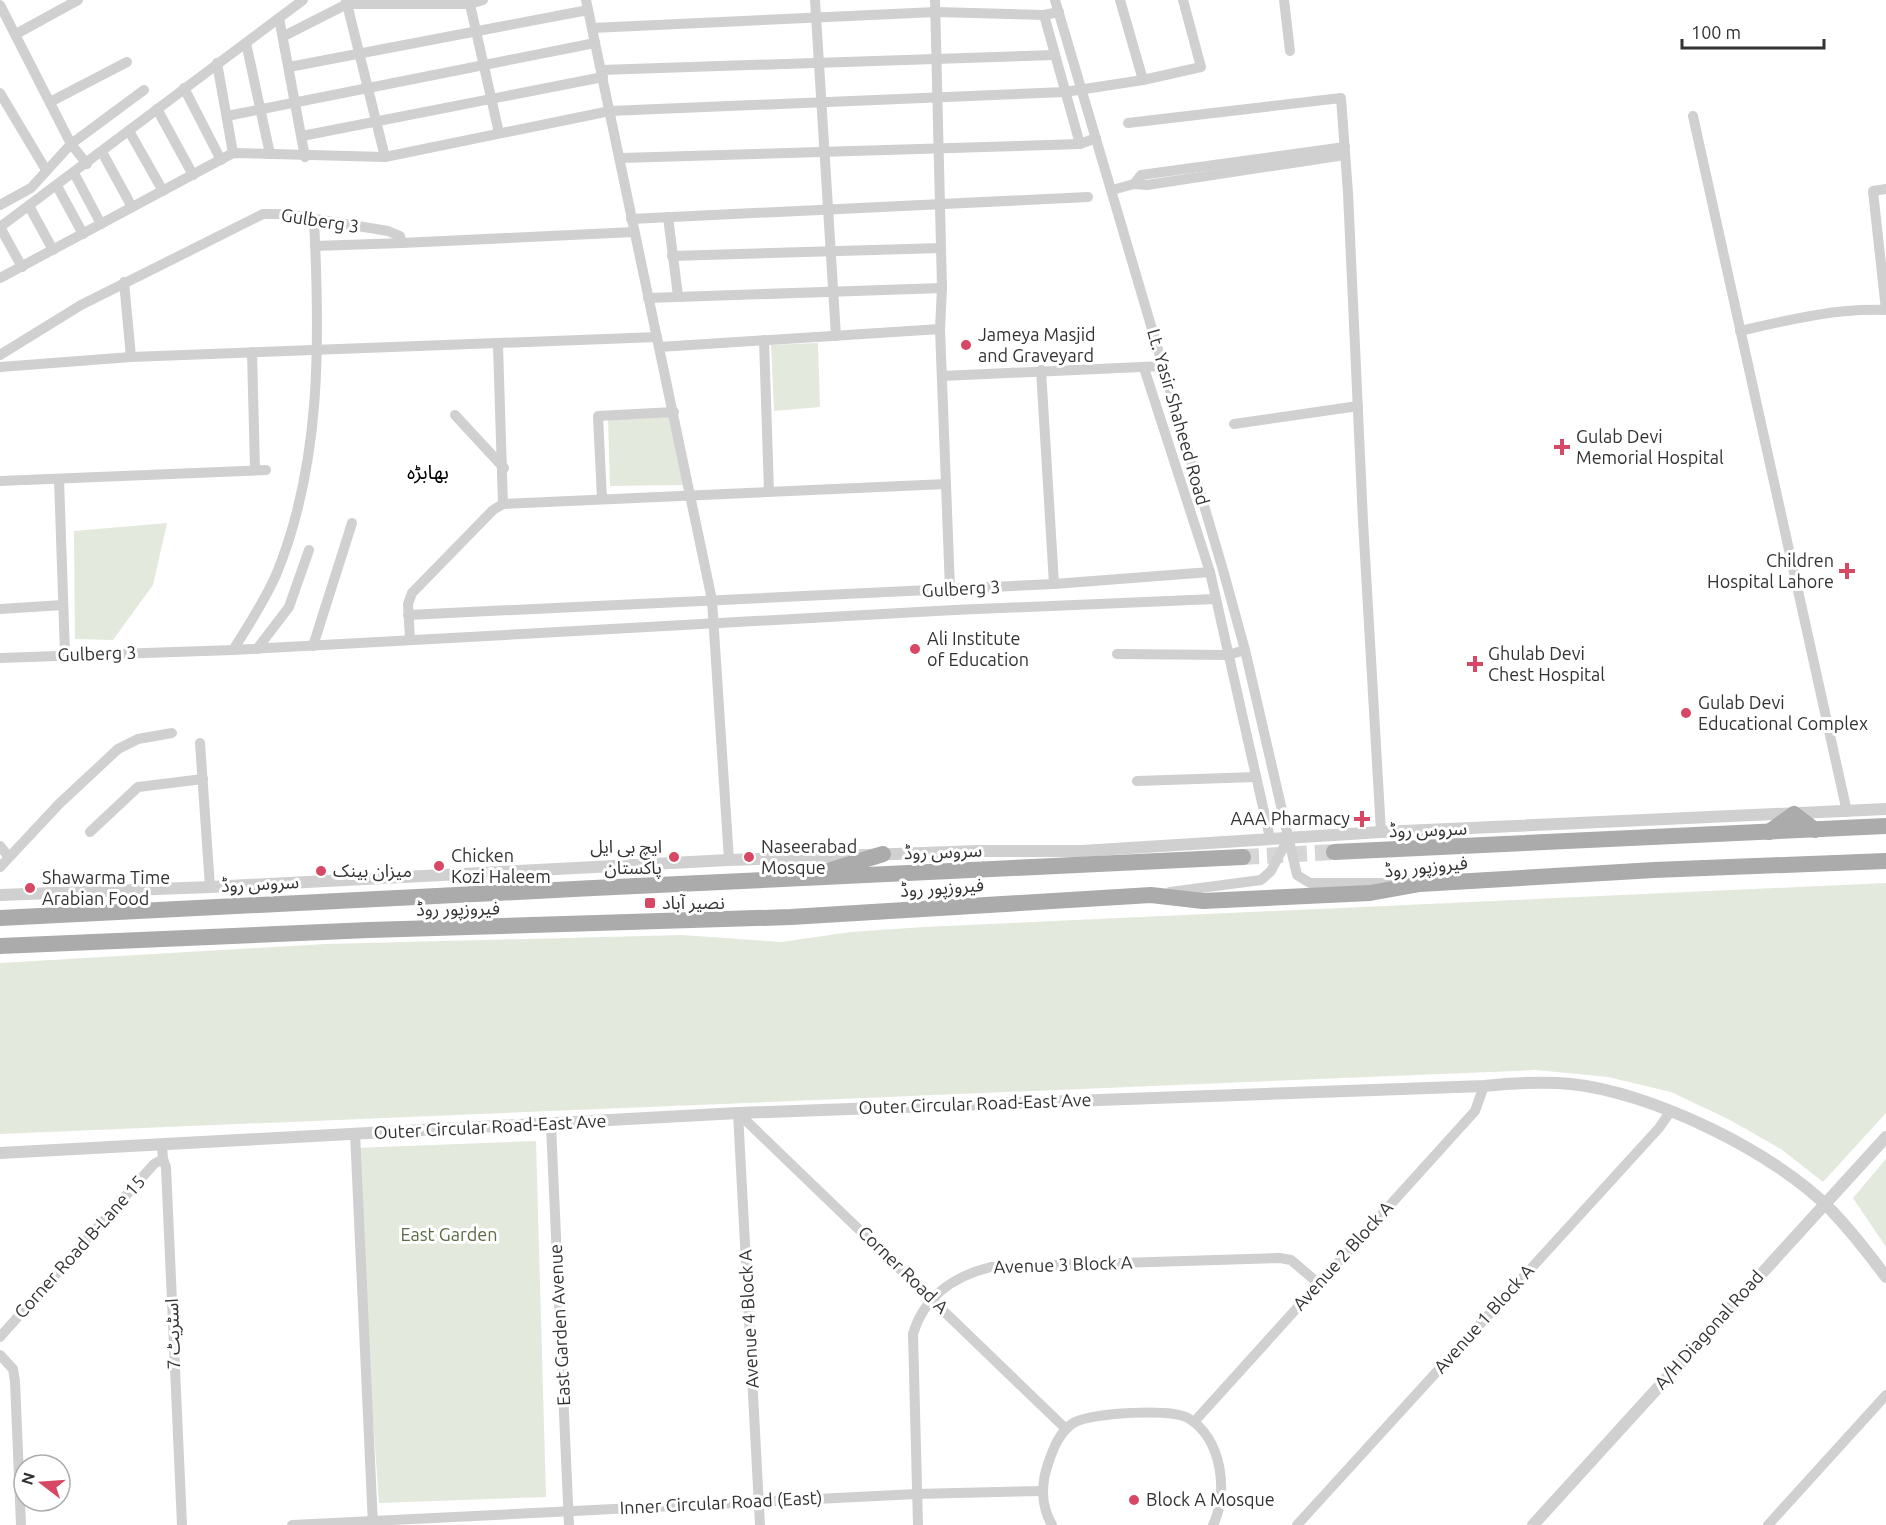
<svg xmlns="http://www.w3.org/2000/svg" width="1886" height="1525" font-family="Ubuntu,'Noto Sans Arabic',sans-serif">
	<style>
		.green { fill: #e4e9dd }
		.lines { fill: none; stroke-linecap: round; stroke-linejoin: round }
		.primary-tunnel { stroke: #d6d6d6; stroke-width: 16; stroke-dasharray: 16 8; stroke-linecap: butt }
		.minor { stroke: #d0d0d0; stroke-width: 10 }
		.tertiary { stroke: #d0d0d0; stroke-width: 12 }
		.primary { stroke: #ababab; stroke-width: 16 }
		.poi-dot { fill: #d74864; stroke: #fff; stroke-width: 2 }
		.labels { text-anchor: middle; stroke-width: 6; stroke-linejoin: round; paint-order: stroke }
		.street-label { font-size: 18px; fill: #333; stroke: #fff }
		.poi-label { font-size: 18px; fill: #333; stroke: #fff; text-anchor: start }
		.park-label { font-size: 18px; fill: #5b6b43; stroke: #fff }
		.neighbourhood-label { font-size: 20px; fill: #000; stroke: #fff }
	</style>
	<rect width="100%" height="100%" fill="#fff"/>
	<g class="green">
		<polygon points="818,343 820,407 774,411 771,345"/>
		<polygon points="669,415 683,485 610,486 608,420"/>
		<polygon points="167,523 153,585 113,640 75,639 74,531"/>
		<polygon points="1886,883 1886,1113 1823,1182 1781,1149 1728,1119 1671,1092 1608,1077 1536,1070 0,1134 0,963 325,944 682,935 781,942 851,932 923,927"/>
		<polygon points="536,1141 546,1497 379,1503 354,1148"/>
		<polygon points="1886,1159 1886,1247 1853,1198"/>
	</g>
	<g class="lines">
		<polyline class="primary-tunnel" points="1243,857 1334,852"/>
		<g class="minor">
			<polyline points="346,0 385,157"/>
			<polyline points="469,0 499,133"/>
			<polyline points="586,0 712,600 729,860"/>
			<polyline points="815,0 836,336"/>
			<polyline points="935,0 942,288 940,329 950,589"/>
			<polyline points="1055,0 1223,570 1245,650 1297,875 1310,883 1396,883"/>
			<polyline points="1120,0 1143,80"/>
			<polyline points="1284,0 1290,51"/>
			<polyline points="0,5 71,144 87,164"/>
			<polyline points="1044,15 1080,144"/>
			<polyline points="279,18 305,157"/>
			<polyline points="592,28 936,12 1044,15 1059,12"/>
			<polyline points="16,34 78,0"/>
			<polyline points="284,36 347,4 470,4 483,0"/>
			<polyline points="246,43 270,154"/>
			<polyline points="217,63 233,153"/>
			<polyline points="289,67 588,10"/>
			<polyline points="601,70 1055,55"/>
			<polyline points="184,88 221,160"/>
			<polyline points="0,93 46,170"/>
			<polyline points="50,102 127,62"/>
			<polyline points="157,109 193,175"/>
			<polyline points="227,116 595,43"/>
			<polyline points="1693,116 1847,812"/>
			<polyline points="1128,123 1341,98 1348,193 1363,521 1381,832"/>
			<polyline points="129,131 163,191"/>
			<polyline points="302,136 603,77"/>
			<polyline points="102,152 132,207"/>
			<polyline points="621,158 1080,144 1096,138"/>
			<polyline points="74,173 101,224"/>
			<polyline points="1134,184 1141,175 1345,147"/>
			<polyline points="57,186 83,234"/>
			<polyline points="1886,189 1873,191 1886,310"/>
			<polyline points="1112,190 1134,184 1147,185 1345,155"/>
			<polyline points="0,205 31,188 71,144 144,90"/>
			<polyline points="29,206 53,250"/>
			<polyline points="668,217 678,296"/>
			<polyline points="631,219 1088,197"/>
			<polyline points="315,246 402,243"/>
			<polyline points="672,256 941,248"/>
			<polyline points="22,267 0,227 303,0"/>
			<polyline points="0,278 233,153 385,157 610,111 1065,92 1143,80 1201,67 1183,0"/>
			<polyline points="124,282 131,357"/>
			<polyline points="648,298 942,288"/>
			<path d="M1740 331C1788 320 1836 308 1885 310"/>
			<polyline points="764,340 769,492"/>
			<polyline points="498,345 503,504"/>
			<polyline points="659,347 940,329"/>
			<polyline points="252,352 255,469"/>
			<polyline points="0,355 81,305 263,214 285,214 388,231 400,236 402,243 634,232"/>
			<polyline points="0,367 131,357 657,337"/>
			<polyline points="1144,368 1210,572 1270,838"/>
			<polyline points="1041,370 1054,584"/>
			<polyline points="942,376 1163,366"/>
			<polyline points="455,415 504,468"/>
			<polyline points="1234,424 1358,406"/>
			<polyline points="59,479 65,654"/>
			<polyline points="0,481 266,470"/>
			<polyline points="602,499 598,416 674,412"/>
			<polyline points="0,609 63,605"/>
			<polyline points="408,615 1054,584 1210,572"/>
			<polyline points="410,639 408,604 412,593 493,510 503,504 946,484"/>
			<polyline points="313,646 352,523"/>
			<polyline points="257,649 289,607 309,550"/>
			<path d="M233 650C248 626 264 602 276 575 322 464 320 338 314 220"/>
			<polyline points="1117,654 1228,655 1245,650"/>
			<polyline points="0,658 233,650 954,610 1215,599"/>
			<polyline points="200,743 210,887"/>
			<polyline points="1137,781 1256,777"/>
			<polyline points="90,832 138,787 203,779"/>
			<polyline points="0,846 9,857"/>
			<polyline points="0,867 59,804 118,749 138,739 172,733"/>
			<polyline points="1170,892 1261,880 1271,871 1289,837"/>
			<polyline points="738,1113 1066,1429"/>
			<polyline points="738,1113 760,1525"/>
			<polyline points="551,1125 569,1525"/>
			<polyline points="355,1133 373,1525"/>
			<polyline points="162,1145 163,1159 166,1167 182,1525"/>
			<polyline points="0,1337 154,1164 163,1159"/>
			<polyline points="0,1355 13,1369 15,1381 21,1525"/>
			<polyline points="1194,1422 1475,1111 1484,1086"/>
			<polyline points="292,1525 916,1494 1042,1491"/>
			<path d="M918 1525 913 1334C924 1297 954 1276 991 1267L1280 1258 1291 1260 1318 1283"/>
			<path d="M1052 1525C1041 1506 1041 1484 1048 1464 1053 1449 1060 1430 1075 1422 1094 1413 1170 1408 1188 1418 1222 1438 1229 1493 1213 1525"/>
			<polyline points="1297,1525 1659,1128 1670,1112"/>
			<polyline points="1768,1525 1886,1395"/>
		</g>
		<g class="tertiary">
			<polyline points="0,895 210,887 729,860 978,851 1082,851 1381,832 1886,809"/>
			<path d="M0 1153 738 1113 1484 1086C1514 1083 1542 1081 1571 1084 1651 1092 1775 1152 1831 1210 1851 1231 1869 1254 1886 1277"/>
			<polyline points="1533,1525 1886,1137"/>
		</g>
		<g class="primary">
			<polyline points="1769,832 1794,814 1815,830"/>
			<polyline points="1334,852 1886,826"/>
			<polyline points="828,871 883,854"/>
			<path d="M0 918C414 896 829 877 1243 857"/>
			<polyline points="0,946 369,930 791,917 1151,895 1203,901 1370,893 1420,884 1654,870 1886,861"/>
		</g>
	</g>
	<g class="poi-dot">
		<circle cx="966" cy="345" r="6"/>
		<path d="M1559 438h6v6h6v6h-6v6h-6v-6h-6v-6h6z"/>
		<path d="M1844 562h6v6h6v6h-6v6h-6v-6h-6v-6h6z"/>
		<circle cx="915" cy="649" r="6"/>
		<path d="M1472 655h6v6h6v6h-6v6h-6v-6h-6v-6h6z"/>
		<circle cx="1686" cy="713" r="6"/>
		<path d="M1359 810h6v6h6v6h-6v6h-6v-6h-6v-6h6z"/>
		<circle cx="674" cy="857" r="6"/>
		<circle cx="749" cy="857" r="6"/>
		<circle cx="439" cy="866" r="6"/>
		<circle cx="321" cy="871" r="6"/>
		<circle cx="30" cy="888" r="6"/>
		<rect x="644" y="897" width="12" height="12" rx="3"/>
		<circle cx="1134" cy="1500" r="6"/>
	</g>
	<g class="labels">
		<g class="street-label">
			<text transform="translate(320 221) rotate(9)" y="6">Gulberg 3</text>
			<text transform="translate(1178 417) rotate(74)" y="6">Lt. Yasir Shaheed Road</text>
			<text transform="translate(961 589) rotate(-3)" y="6">Gulberg 3</text>
			<text transform="translate(97 654) rotate(-2)" y="6">Gulberg 3</text>
			<text transform="translate(1428 830) rotate(-2)" y="6">سروس روڈ</text>
			<text transform="translate(943 852) rotate(-2)" y="6">سروس روڈ</text>
			<text transform="translate(1426 867) rotate(-6)" y="6">فیروزپور روڈ</text>
			<text transform="translate(260 884) rotate(-3)" y="6">سروس روڈ</text>
			<text transform="translate(942 888) rotate(-4)" y="6">فیروزپور روڈ</text>
			<text transform="translate(458 909) rotate(-1)" y="6">فیروزپور روڈ</text>
			<text transform="translate(975 1104) rotate(-2)" y="6">Outer Circular Road-East Ave</text>
			<text transform="translate(490 1127) rotate(-3)" y="6">Outer Circular Road-East Ave</text>
			<text transform="translate(80 1247) rotate(-48)" y="6">Corner Road B-Lane 15</text>
			<text transform="translate(1343 1256) rotate(-48)" y="6">Avenue 2 Block A</text>
			<text transform="translate(1063 1265) rotate(-2)" y="6">Avenue 3 Block A</text>
			<text transform="translate(903 1270) rotate(44)" y="6">Corner Road A</text>
			<text transform="translate(749 1319) rotate(-93)" y="6">Avenue 4 Block A</text>
			<text transform="translate(1484 1319) rotate(-48)" y="6">Avenue 1 Block A</text>
			<text transform="translate(560 1325) rotate(-93)" y="6">East Garden Avenue</text>
			<text transform="translate(1709 1330) rotate(-48)" y="6">A/H Diagonal Road</text>
			<text transform="translate(173 1334) rotate(-92)" y="6">اسٹریٹ 7</text>
			<text transform="translate(721 1503) rotate(-3)" y="6">Inner Circular Road (East)</text>
		</g>
		<g class="poi-label">
			<text x="978" y="341">Jameya Masjid<tspan x="978" dy="21">and Graveyard</tspan></text>
			<text x="1576" y="443">Gulab Devi<tspan x="1576" dy="21">Memorial Hospital</tspan></text>
			<text x="1834" y="567" text-anchor="end">Children<tspan x="1834" dy="21">Hospital Lahore</tspan></text>
			<text x="927" y="645">Ali Institute<tspan x="927" dy="21">of Education</tspan></text>
			<text x="1488" y="660">Ghulab Devi<tspan x="1488" dy="21">Chest Hospital</tspan></text>
			<text x="1698" y="709">Gulab Devi<tspan x="1698" dy="21">Educational Complex</tspan></text>
			<text x="1350" y="825" text-anchor="end">AAA Pharmacy</text>
			<text x="662" y="853" text-anchor="end">ایچ بی ایل<tspan x="662" dy="21">پاکستان</tspan></text>
			<text x="761" y="853">Naseerabad<tspan x="761" dy="21">Mosque</tspan></text>
			<text x="451" y="862">Chicken<tspan x="451" dy="21">Kozi Haleem</tspan></text>
			<text x="333" y="877">میزان بینک</text>
			<text x="42" y="884">Shawarma Time<tspan x="42" dy="21">Arabian Food</tspan></text>
			<text x="662" y="909">نصیر آباد</text>
			<text x="1146" y="1506">Block A Mosque</text>
		</g>
		<g class="park-label">
			<text x="449" y="1241">East Garden</text>
		</g>
		<g class="neighbourhood-label">
			<text x="428" y="479">بھابڑہ</text>
		</g>
	</g>
	<g transform="translate(42 1483) rotate(287)"><circle r="28" fill="#ffffff" stroke="#adadad" stroke-width="1.5"/>
	<path d="M0-4.5L10 22L0 15L-10 22Z" fill="#d74864"/>
	<text y="-9" font-size="16" font-weight="bold" text-anchor="middle" fill="#333333">N</text>
	</g>
	<path d="M1682 39v9h142v-9" fill="none" stroke="#333333" stroke-width="3"/>
	<text x="1691" y="39" font-size="18" fill="#333333" stroke="#ffffff" stroke-width="4.5" paint-order="stroke">100 m</text>
</svg>
